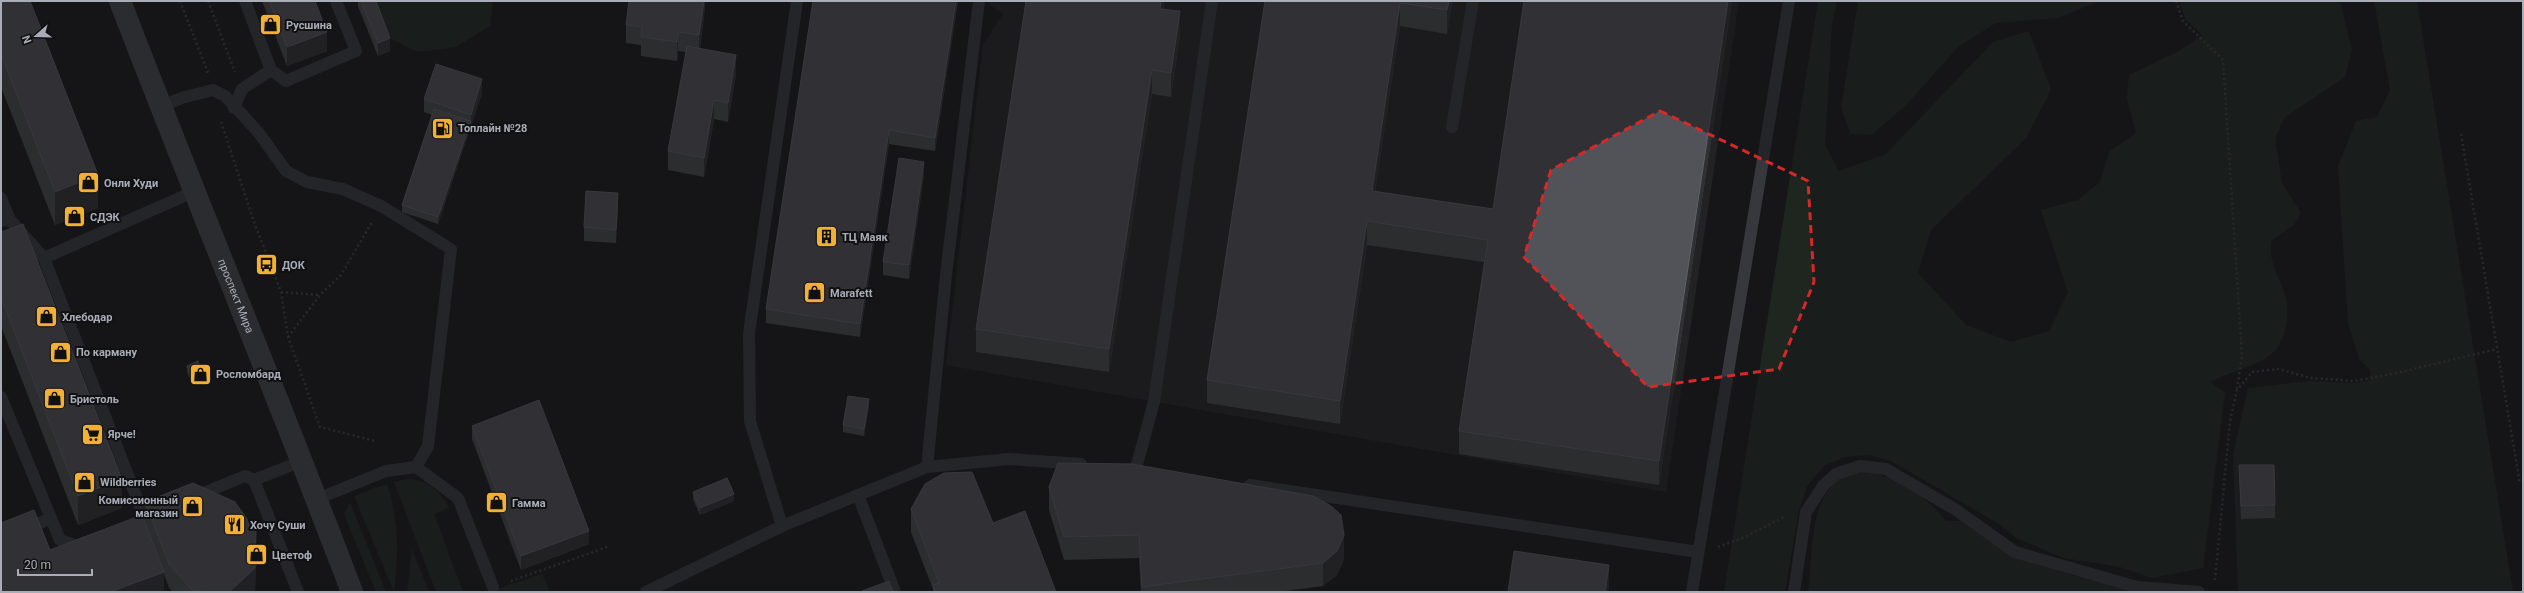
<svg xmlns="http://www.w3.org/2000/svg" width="2524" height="593" font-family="Roboto,sans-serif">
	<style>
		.built { fill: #222225 }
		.green { fill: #1e261f }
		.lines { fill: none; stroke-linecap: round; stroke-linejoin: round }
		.path { stroke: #3d3f44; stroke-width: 2.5; stroke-dasharray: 2 3; stroke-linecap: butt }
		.service { stroke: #37383d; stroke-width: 12 }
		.secondary { stroke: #45474d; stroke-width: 22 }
		.wall { fill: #47494d }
		.shaded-wall { fill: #2f3033 }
		.building { fill: #525359; stroke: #5f6168 }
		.marked { fill: none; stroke: #d62828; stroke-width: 3; stroke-dasharray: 8 5; stroke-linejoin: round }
		.labels { text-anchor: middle; stroke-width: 4; stroke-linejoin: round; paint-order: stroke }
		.poi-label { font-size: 11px; font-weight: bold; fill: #a8adb8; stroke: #111113; text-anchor: start }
		.street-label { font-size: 11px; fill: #a8adb8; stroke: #111113 }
	</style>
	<rect width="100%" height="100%" fill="#161618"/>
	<polygon class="built" points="990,1 1739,1 1666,492 946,365 983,45 1003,14 989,4"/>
	<g class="green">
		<polygon points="372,1 493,1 490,26 456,47 417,52 388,37"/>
		<path d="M1818 1H1837L1832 26 1825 145 1839 171 1886 154 1993 42 2029 31 2051 90 2026 138 1931 230 1918 273 1966 325 2011 342 2049 331 2068 292 2041 210 2078 200 2100 182 2109 152 2136 133 2127 99 2129 75 2181 50 2202 35 2186 20 2179 1H2340L2352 50 2345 77 2285 117 2275 138 2282 183 2301 213 2294 225 2272 240C2268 258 2276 272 2283 289 2292 309 2288 346 2266 358 2249 368 2228 373 2210 382L2225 392 2203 568 2152 578 2120 567 2064 558 2016 538 1999 524 1891 461 1868 455 1844 457 1824 466 1807 486 1799 510 1785 592H1724Z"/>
		<polygon points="1858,1 2100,1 2058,18 1996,23 1958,47 1908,103 1872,135 1851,134 1841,108"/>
		<polygon points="2374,1 2417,1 2513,592 2238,592 2233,454 2248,388 2310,381 2354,383 2371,380 2370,370 2359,359 2348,324 2338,166 2356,121 2377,117 2390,90"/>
		<path d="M1868 471C1896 478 1928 497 1946 521H1962L2012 555 2071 575 2139 592H1808C1814 554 1806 500 1844 476 1849 472 1861 472 1868 471Z"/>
		<path d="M407 479C427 479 440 491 449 508L434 514 463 592H436L394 482Z"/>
		<path d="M387 484C399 518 399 556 394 592L354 496Z"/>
		<polygon points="350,502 386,592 376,592 344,514"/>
		<polygon points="412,549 429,592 407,592"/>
		<polygon points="542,574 550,592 488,592"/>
	</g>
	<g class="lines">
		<g class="path">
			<polyline points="180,1 208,73"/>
			<polyline points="208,1 235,72"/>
			<polyline points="2176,1 2183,21 2223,60 2242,356 2237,389"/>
			<polyline points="221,122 253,219 281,292 288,337 320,427 375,441"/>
			<polyline points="2461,134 2520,484"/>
			<polyline points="281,292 319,295"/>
			<polyline points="288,337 320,295 341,275 372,222"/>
			<polyline points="1718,547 1745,537 1786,516"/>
			<polyline points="2215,580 2230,421 2237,390 2252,372 2278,369 2311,378 2354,381 2397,373 2497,349"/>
			<polyline points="511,581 610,546"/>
		</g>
		<g class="service">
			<polyline points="245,1 271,70 286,81 356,51 336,1"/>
			<polyline points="161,107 181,98 213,90 225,96 259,133 286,171 307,182 343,189 381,206 451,249 428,446 416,467"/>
			<polyline points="234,108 242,89 271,70"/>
			<polyline points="1452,127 1473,1"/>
			<polyline points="1,198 10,220"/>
			<polyline points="1,221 10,220 44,258 193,192"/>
			<polyline points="44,258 144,517"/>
			<polyline points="1,397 60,540 77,546 85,542"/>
			<polyline points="927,467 946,275 979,1"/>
			<polyline points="1136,468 1154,402 1212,1"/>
			<polyline points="254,480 298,592"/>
			<polyline points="1250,485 1698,552"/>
			<polyline points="858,495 895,592"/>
			<polyline points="196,496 245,476 254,480 302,461"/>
			<polyline points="317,499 386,471 416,467 458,498 493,587"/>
			<polyline points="782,526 750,421 749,333 797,1"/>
			<polyline points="1,541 51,518"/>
			<polyline points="646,592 782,526 927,467 1009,459 1081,464"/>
			<polyline points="1692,592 1789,1"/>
			<polyline points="1794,592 1806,512 1823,486 1836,474 1860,466 1886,469 1956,510 2015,552 2137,587 2199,592"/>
		</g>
		<path class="secondary" id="s1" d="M120 1C196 199 277 394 352 592"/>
	</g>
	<g class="wall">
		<polygon points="1,1 98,208 55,225 1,87"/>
		<polygon points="262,1 315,1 327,51 287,66"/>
		<polygon points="358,1 376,1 390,51 378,56 358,6"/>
		<polygon points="705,1 705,8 700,48 736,74 728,122 714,119 704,177 668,170 668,151 686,52 678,51 677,61 641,56 641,45 626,43 626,25"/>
		<polygon points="958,1 935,151 889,144 860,337 766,323 766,309"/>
		<polygon points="1265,1 1452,1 1447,34 1400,26 1375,191 1493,209 1732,1 1659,485 1459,454 1459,431 1484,262 1367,245 1340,424 1207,403 1207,380"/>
		<polygon points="1163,9 1180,35 1171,97 1152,94 1109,372 976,352 976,329"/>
		<polygon points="482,93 438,224 402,212 402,205 432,115 424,112 424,99"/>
		<polygon points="924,175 909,279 883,275 883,262"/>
		<polygon points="618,206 616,243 584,241 584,227"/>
		<polygon points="1,232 122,508 78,525 1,326"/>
		<polygon points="187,366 202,379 192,384 187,372"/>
		<polygon points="869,406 864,436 843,432 843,425"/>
		<polygon points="472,426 589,544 521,570 472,439"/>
		<polygon points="2239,465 2275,505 2275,518 2241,519"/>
		<polygon points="1049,487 1344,559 1337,575 1323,586 1278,592 1141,592 1139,558 1064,560 1049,510"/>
		<polygon points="693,492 734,501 700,515 693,499"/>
		<polygon points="145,502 256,555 255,591 254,592 173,592 169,588 164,574 164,592 50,550 145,522"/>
		<polygon points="911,509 993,523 1056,592 933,592 933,589 911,532"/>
	</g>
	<g class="shaded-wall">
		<polygon points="704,1 705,1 705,8 699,54 699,35"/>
		<polygon points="956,1 958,1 935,151 935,138"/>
		<polygon points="1161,1 1165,1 1160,32 1160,9"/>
		<polygon points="1449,1 1452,1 1447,34 1447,10"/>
		<polygon points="1728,1 1732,1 1659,485 1659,461"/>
		<polygon points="1400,3 1400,26 1372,214 1372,191"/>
		<polygon points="1180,11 1180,35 1171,97 1171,73"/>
		<polygon points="327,32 327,51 287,66 287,47"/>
		<polygon points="678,32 678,51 677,61 677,42"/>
		<polygon points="390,38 390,51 378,56 378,43"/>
		<polygon points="736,55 736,74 728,122 728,103"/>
		<polygon points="1152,70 1152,94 1109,372 1109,349"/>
		<polygon points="482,79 482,93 438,224 438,217 471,121 471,115"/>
		<polygon points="714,100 714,119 704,177 704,158"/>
		<polygon points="889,130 889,144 860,337 860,324"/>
		<polygon points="924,162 924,175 909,279 909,265"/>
		<polygon points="98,175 98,208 55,225 55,192"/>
		<polygon points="618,193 618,206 616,243 616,230"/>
		<polygon points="1367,221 1367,245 1340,424 1340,401"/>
		<polygon points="202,372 202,379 192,384 192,377"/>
		<polygon points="869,399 869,406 864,436 864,429"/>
		<polygon points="122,479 122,508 78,525 78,496"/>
		<polygon points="734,494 734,501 700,515 700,508"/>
		<polygon points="589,531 589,544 521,570 521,556"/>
		<polygon points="256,532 255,591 254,592 229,592"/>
		<polygon points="1344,535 1344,559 1337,575 1323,586 1323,563"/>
		<polygon points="1609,565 1609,589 1608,592 1605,592"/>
		<polygon points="164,572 164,592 110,592"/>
	</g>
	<g class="building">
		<polygon points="1,1 30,1 98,175 55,192 1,54"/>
		<polygon points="269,1 315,1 327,32 287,47"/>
		<polygon points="361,1 376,1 390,38 378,43"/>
		<polygon points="629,1 704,1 699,35 678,32 677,42 641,37 642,27 626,25"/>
		<polygon points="813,1 956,1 935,138 889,130 860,324 766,309"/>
		<polygon points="1026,1 1161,1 1160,9 1180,11 1171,73 1152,70 1109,349 976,329"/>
		<polygon points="1265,1 1449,1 1447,10 1400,3 1372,191 1493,209 1524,1 1728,1 1659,461 1459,431 1488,240 1367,221 1340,401 1207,380"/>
		<polygon points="687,46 736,55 728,103 714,100 704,158 668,151"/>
		<polygon points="436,64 482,79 471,115 424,99"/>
		<polygon points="434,109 471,121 438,217 402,205"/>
		<polygon points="899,158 924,162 909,265 883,262"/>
		<polygon points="586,191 618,193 616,230 584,227"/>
		<polygon points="23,224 122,479 78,496 1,297 1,232"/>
		<polygon points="198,361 202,372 192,377 187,366"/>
		<polygon points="848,396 869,399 864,429 843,425"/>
		<polygon points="539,400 589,531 521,556 472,426"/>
		<polygon points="1058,463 1132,464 1313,496 1331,506 1341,515 1344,535 1337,551 1323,563 1142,587 1139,535 1064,537 1049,487"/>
		<polygon points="2239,465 2274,465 2275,505 2241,506"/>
		<polygon points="972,472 993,523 1025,511 1056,592 935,592 933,585 939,583 911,509 925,484 944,473"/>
		<polygon points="727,478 734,494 700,508 693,492"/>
		<polygon points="193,483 235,502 256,532 255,568 229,592 193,591 169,564 145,502"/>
		<polygon points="34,510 50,550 142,515 164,572 110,592 1,592 1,523"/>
		<polygon points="1514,551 1609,565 1605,592 1508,592"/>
		<polygon points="889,581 893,592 862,592 862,591"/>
	</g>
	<path d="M0 0H2524V593H0ZM1660 111 1808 181 1814 282 1779 369 1648 387 1524 257 1551 170Z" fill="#161618" fill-opacity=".55" fill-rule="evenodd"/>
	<path class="marked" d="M1660 111 1808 181 1814 282 1779 369 1648 387 1524 257 1551 170Z"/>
	<defs>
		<symbol id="shop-square" viewBox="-11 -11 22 22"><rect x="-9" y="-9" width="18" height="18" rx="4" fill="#f2b134" stroke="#111113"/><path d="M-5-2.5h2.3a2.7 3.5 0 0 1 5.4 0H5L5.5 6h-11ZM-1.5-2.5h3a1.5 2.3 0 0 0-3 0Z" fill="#111"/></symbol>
		<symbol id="fuel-square" viewBox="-11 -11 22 22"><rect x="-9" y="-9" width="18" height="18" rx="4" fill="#f2b134" stroke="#111113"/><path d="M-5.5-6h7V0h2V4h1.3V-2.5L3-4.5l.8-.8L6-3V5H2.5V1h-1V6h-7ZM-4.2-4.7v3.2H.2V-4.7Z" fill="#111"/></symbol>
		<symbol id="building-square" viewBox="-11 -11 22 22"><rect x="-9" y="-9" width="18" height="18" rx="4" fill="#f2b134" stroke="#111113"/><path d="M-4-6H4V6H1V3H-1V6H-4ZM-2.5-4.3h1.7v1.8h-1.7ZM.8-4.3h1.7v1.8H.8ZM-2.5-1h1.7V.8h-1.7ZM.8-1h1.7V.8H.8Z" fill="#111"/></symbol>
		<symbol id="bus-square" viewBox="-11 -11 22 22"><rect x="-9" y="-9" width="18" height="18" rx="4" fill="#f2b134" stroke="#111113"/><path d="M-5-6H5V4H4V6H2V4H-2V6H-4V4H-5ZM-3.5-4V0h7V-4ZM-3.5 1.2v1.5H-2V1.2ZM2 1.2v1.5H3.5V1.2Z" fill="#111"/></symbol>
		<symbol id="supermarket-square" viewBox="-11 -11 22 22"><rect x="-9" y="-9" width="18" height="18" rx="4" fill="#f2b134" stroke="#111113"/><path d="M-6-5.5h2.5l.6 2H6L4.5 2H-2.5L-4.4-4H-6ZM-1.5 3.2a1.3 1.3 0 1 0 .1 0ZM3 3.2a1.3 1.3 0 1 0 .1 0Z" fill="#111"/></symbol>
		<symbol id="restaurant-square" viewBox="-11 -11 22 22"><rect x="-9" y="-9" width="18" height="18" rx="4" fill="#f2b134" stroke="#111113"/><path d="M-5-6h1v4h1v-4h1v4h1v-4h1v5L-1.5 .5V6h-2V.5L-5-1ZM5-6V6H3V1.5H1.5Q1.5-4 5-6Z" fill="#111"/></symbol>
	</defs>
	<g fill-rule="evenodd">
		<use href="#shop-square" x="258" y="12" width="25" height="25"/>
		<use href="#fuel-square" x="430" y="116" width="25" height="25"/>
		<use href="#shop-square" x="76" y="170" width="25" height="25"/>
		<use href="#shop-square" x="62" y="204" width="25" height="25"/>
		<use href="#building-square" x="814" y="224" width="25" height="25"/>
		<use href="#bus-square" x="254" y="252" width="25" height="25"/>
		<use href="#shop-square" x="802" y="280" width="25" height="25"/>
		<use href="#shop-square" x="34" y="304" width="25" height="25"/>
		<use href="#shop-square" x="48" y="340" width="25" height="25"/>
		<use href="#shop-square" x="188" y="362" width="25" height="25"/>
		<use href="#shop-square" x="42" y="386" width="25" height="25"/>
		<use href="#supermarket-square" x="80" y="422" width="25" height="25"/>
		<use href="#shop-square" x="72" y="470" width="25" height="25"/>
		<use href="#shop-square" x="484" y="490" width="25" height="25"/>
		<use href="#shop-square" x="180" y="494" width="25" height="25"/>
		<use href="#restaurant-square" x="222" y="512" width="25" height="25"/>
		<use href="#shop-square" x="244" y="542" width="25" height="25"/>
	</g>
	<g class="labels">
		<g class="poi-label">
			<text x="286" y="29">Русшина</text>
			<text x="458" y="132">Топлайн №28</text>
			<text x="104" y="187">Онли Худи</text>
			<text x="90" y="221">СДЭК</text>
			<text x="842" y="241">ТЦ Маяк</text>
			<text x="282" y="269">ДОК</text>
			<text x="830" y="297">Marafett</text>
			<text x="62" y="321">Хлебодар</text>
			<text x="76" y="356">По карману</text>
			<text x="216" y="378">Росломбард</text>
			<text x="70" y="403">Бристоль</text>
			<text x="108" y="438">Ярче!</text>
			<text x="100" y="486">Wildberries</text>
			<text x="178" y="504" text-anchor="end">Комиссионный<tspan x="178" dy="13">магазин</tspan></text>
			<text x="512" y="507">Гамма</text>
			<text x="250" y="529">Хочу Суши</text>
			<text x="272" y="559">Цветоф</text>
		</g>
		<g class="street-label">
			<text dy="4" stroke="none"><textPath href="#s1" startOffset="317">проспект Мира</textPath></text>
		</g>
	</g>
	<rect width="2524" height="593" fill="none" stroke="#a8adb8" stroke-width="4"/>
	<g transform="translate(36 36) rotate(250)" stroke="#111113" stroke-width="3" paint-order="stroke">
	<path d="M0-3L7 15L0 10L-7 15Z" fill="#a8adb8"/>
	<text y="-6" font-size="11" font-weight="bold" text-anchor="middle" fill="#a8adb8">N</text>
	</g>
	<path d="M18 569v6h74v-6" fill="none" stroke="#a8adb8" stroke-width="2"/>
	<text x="24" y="569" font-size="12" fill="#a8adb8" stroke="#111113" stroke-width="3" paint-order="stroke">20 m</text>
</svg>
